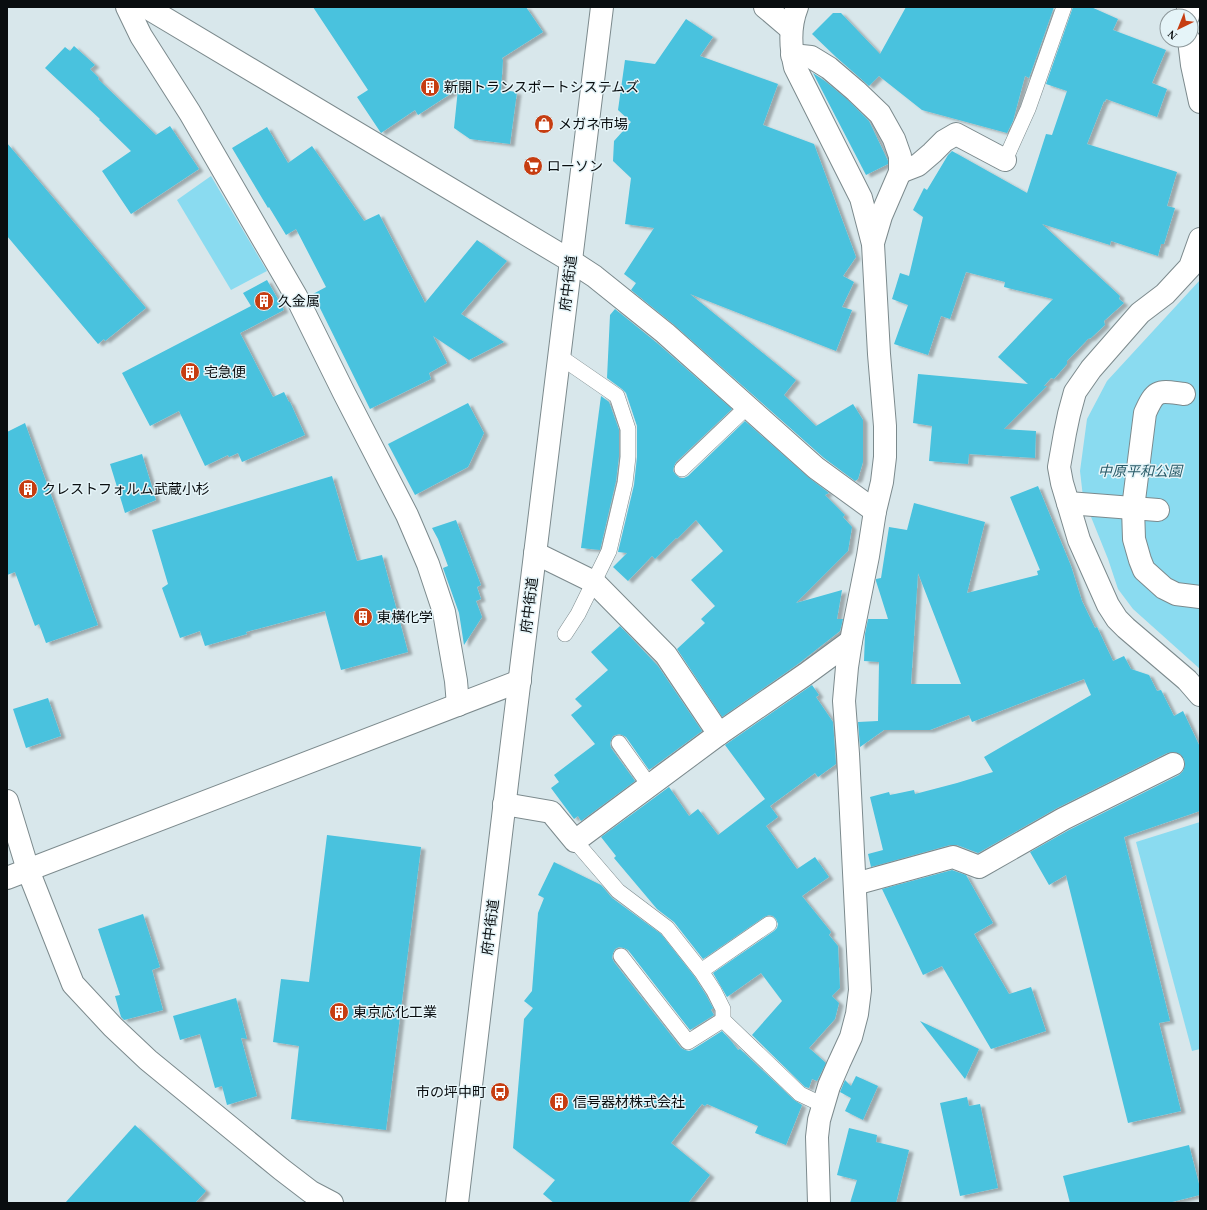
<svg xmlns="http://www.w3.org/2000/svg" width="1207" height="1210" font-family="'Times New Roman','Noto Sans JP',serif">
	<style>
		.green { fill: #8adbf0 }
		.building { fill: #48c2de; fill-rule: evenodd; filter: url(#shadow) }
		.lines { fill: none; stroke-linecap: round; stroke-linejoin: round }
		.lane-casing { stroke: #7c8a8d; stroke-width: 16 }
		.street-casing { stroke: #7c8a8d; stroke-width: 24 }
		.secondary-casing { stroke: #7c8a8d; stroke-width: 24 }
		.highway-casing { stroke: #7c8a8d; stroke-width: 24 }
		.lane { stroke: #fff; stroke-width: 15 }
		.street { stroke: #fff; stroke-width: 22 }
		.secondary { stroke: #fff; stroke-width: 22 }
		.highway { stroke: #fff; stroke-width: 22 }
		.labels { text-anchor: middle; stroke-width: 3; stroke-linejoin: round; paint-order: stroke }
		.poi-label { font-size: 14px; fill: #090d0f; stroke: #e5f4f8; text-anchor: start }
		.street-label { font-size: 14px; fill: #090d0f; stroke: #e5f4f8 }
		.park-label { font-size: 14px; font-style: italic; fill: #285a67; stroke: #e5f4f8 }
	</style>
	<defs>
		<filter id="shadow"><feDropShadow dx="4.5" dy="2.5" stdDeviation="1" flood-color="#0004"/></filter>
	</defs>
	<rect width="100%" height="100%" fill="#d8e7eb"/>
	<g class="green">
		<polygon points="211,176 267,271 231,290 177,200"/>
		<polygon points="1200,280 1200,669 1133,609 1118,589 1108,559 1083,497 1080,471 1087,419 1107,381"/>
		<polygon points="1200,822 1200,1049 1192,1051 1136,842"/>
	</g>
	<g class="building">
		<polygon points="313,7 526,7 543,32 502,58 503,60 501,90 517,92 510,144 470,139 454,128 458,89 418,115 415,110 381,133 357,97 368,90"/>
		<polygon points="906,7 1054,7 1029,78 1025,76 1013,121 1007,133 922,110 879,76 869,86 836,57 812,34 833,13 841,13 880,54"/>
		<polygon points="1073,7 1091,7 1118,19 1113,30 1166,50 1152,83 1167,89 1157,117 1106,99 1105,102 1104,101 1087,144 1177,172 1167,206 1175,208 1164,244 1161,244 1158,256 1111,241 1110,245 1042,224 1120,296 1119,299 1124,303 1104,321 1105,325 1091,338 1088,339 1067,361 1067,364 1054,379 1051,378 1044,386 1047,386 1004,429 1036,431 1035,458 969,454 968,464 929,461 932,426 913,423 918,374 1028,384 998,357 1053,299 1004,287 1005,282 966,272 950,319 941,316 928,355 894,344 908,305 892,299 900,273 909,276 923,217 913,210 924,188 927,190 948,155 952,151 1027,193 1046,134 1052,135 1067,91 1046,84"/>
		<polygon points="686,19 713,37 700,56 778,84 763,125 814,144 856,257 843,276 854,282 842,307 852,310 836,351 690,294 796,380 784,395 816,426 853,404 863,420 863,462 858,479 855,481 824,458 673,324 631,290 636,283 624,274 654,228 625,224 631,178 613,161 614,141 631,122 618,110 625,60 655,64"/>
		<polygon points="74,46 95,65 90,69 99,78 98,79 156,135 170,126 199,169 131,214 102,171 131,151 99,120 100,119 45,68 65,47 70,51"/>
		<polygon points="813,73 825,81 848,100 869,121 888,161 888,164 866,175"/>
		<polygon points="267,127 288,163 312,146 364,221 379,214 425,303 477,240 507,261 461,314 504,342 469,360 433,336 447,363 429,373 431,379 370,409 313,294 326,287 296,229 286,235 269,207 268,208 232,148"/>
		<polygon points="7,143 146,308 105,341 104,339 98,344 7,236"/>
		<polygon points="267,280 284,310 240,333 273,397 284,392 289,402 290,402 305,435 242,462 238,453 229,457 228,455 205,466 179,411 150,426 122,373 251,306 243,293"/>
		<polygon points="615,309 657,343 732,409 676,462 674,466 673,471 676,475 680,478 684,478 688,476 745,421 808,477 829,493 825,495 845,515 843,517 852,527 848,551 796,603 842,590 837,619 843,619 840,631 798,664 722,717 677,649 705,623 701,619 715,606 691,580 723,551 696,520 677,539 676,538 655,559 652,556 628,581 613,567 627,553 618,552 634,485 637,457 637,426 626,393 622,389 607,378 610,315"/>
		<polygon points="601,396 609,402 619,430 619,456 616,481 600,550 581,548"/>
		<polygon points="468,403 484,433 468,467 415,495 388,444"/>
		<polygon points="25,423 98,625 46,643 39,624 35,626 15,572 7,575 7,432"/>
		<polygon points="142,454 156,500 125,513 110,464"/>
		<polygon points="332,476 357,561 382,555 408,652 341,670 325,611 246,632 247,634 205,646 200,631 180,638 162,588 168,584 152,530"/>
		<path d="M1038 486 1071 566 1082 601 1095 628 1097 627 1113 661 1124 656 1131 669 1149 675 1157 691 1161 690 1174 716 1183 711 1200 747V811L1124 837 1170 1021 1159 1023 1181 1111 1128 1123 1066 875 1049 885 1030 852 1069 830 1179 775 1183 771 1185 765 1184 759 1180 754 1174 752 1167 753 1057 808 978 853 957 845H950L871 867 868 854 883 850 870 797 889 792 890 795 914 790 915 794 957 783 993 772 984 757 1091 695 1084 679 972 722 969 715 930 730H884L860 747 858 722 878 721 879 662 864 661 865 634 868 619H888L876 581V579L881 578 889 527 907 530 914 503 985 522 967 593 1038 575 1037 571 1040 570 1010 497ZM918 573 961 684H911Z"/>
		<polygon points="456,520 481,585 477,587 481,599 476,601 482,617 464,645 459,613 443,568 448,566 438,539 432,528"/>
		<polygon points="620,626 658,666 702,731 649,770 626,737 622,735 619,734 613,736 611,740 610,744 611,748 635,781 581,821 578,816 574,819 551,788 559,782 554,775 595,744 571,715 582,706 575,699 608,670 591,652"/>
		<polygon points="812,685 819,695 816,697 833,722 836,764 818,777 815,773 770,806 778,817 766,826 797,869 815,857 829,877 802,896 831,932 829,935 838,946 840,988 832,996 839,1003 835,1019 809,1048 826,1063 817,1081 812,1079 809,1088 805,1087 752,1035 782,1001 761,973 727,997 713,973 774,931 777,928 778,924 776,919 773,916 769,915 764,917 703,959 674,922 657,909 614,858 616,856 601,837 669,787 689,816 698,809 718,835 765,799 725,745"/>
		<polygon points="48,698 61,736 26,748 13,709"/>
		<polygon points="327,835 421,847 386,1130 291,1119 299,1046 273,1042 281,979 309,982"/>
		<polygon points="554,862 601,885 612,898 661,934 694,976 706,995 713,1008 711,1010 714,1015 690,1030 628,950 624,948 619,947 615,949 613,953 612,958 614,962 681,1048 685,1050 689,1051 692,1050 722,1031 732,1042 738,1050 740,1049 794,1100 802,1105 786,1145 755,1133 758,1126 707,1104 705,1106 702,1104 671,1143 710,1175 688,1203 554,1203 543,1194 555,1180 513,1148 524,1019 533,1008 524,1001 532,991 538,913 544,898 538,895"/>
		<polygon points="952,870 966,875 993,923 974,934 1009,994 1031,987 1046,1031 991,1049 942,966 923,975 882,889"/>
		<polygon points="143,914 160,967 152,970 163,1010 124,1020 121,1017 115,996 120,995 98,929"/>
		<polygon points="236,998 247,1039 241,1038 257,1096 227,1105 222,1086 215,1088 200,1034 180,1040 173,1016"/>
		<polygon points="920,1021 979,1049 965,1079"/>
		<polygon points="856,1076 878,1086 863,1120 845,1111 851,1098 840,1092 845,1080 851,1086"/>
		<polygon points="967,1097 969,1106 980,1104 998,1188 960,1196 940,1103"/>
		<polygon points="135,1125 206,1191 195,1203 65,1203"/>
		<polygon points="849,1128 877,1135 876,1142 909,1150 896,1203 850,1203 857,1180 837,1175"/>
		<polygon points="1189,1145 1200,1188 1200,1195 1168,1203 1070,1203 1063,1176"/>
	</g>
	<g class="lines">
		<defs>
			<g id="lane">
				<polyline points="1005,160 1028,109 1064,7"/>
				<polyline points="559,356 617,396 628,429 628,457 625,483 609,551 578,614 565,634"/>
				<polyline points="682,469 748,406"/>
				<polyline points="619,743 649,785"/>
				<polyline points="575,841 618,891 667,928 701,971 714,991 723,1009 723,1020 800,1094 823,1105"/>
				<polyline points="621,956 688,1042 723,1020"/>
				<polyline points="701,971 769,924"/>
			</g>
			<g id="street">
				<polyline points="127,7 141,36 190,113 296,296 344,393 407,515 428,564 444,612 456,681 458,705"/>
				<polyline points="765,7 791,29"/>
				<path d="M797 7C789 27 790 46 795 67L861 198 873 244 879 354 885 426V457L882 482 875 511 868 556 851 641 847 667 844 701 848 754 860 990 857 1014 851 1037 839 1063 829 1086 819 1120 817 1137 819 1203"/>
				<polyline points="1188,16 1188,7"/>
				<polyline points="1189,40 1192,65 1200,102"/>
				<polyline points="792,55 811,57 829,68 856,91 880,114 894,139 900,156 900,172 881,216 873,243"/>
				<polyline points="900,172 918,165 932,153 944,141 956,134 1005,160"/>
				<polyline points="1200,239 1190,267 1165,294 1140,313 1091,369 1075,392 1069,414 1065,433 1059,467 1062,483 1079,540 1108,605 1117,619 1126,628 1187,680 1200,695"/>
				<polyline points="571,261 594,276 665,333 816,468 875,511"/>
				<path d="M1184 394C1159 391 1156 388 1145 413L1133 508 1134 539 1140 560 1144 570 1164 588 1176 594 1200 597"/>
				<polyline points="1068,503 1158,510"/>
				<polyline points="535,553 594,582 666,655 719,734"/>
				<polyline points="7,801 28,870 73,984 113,1027 148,1060 281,1169 311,1192 332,1203"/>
				<polyline points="504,804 551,812 575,841 719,734 806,674 851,641"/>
				<polyline points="855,884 953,857 979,867 1063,819 1173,764"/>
			</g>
			<g id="secondary">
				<polyline points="146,7 571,261"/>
				<polyline points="7,878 520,681"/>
			</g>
			<polyline id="highway" points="457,1203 508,775 602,7"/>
		</defs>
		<use href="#lane" class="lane-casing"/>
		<use href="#street" class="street-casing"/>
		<use href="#secondary" class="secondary-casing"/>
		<use href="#highway" class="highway-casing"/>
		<use href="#lane" class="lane"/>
		<use href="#street" class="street"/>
		<use href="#secondary" class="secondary"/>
		<use href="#highway" class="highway"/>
	</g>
	<defs>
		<symbol id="building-disc" viewBox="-11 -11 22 22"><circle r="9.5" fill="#c63d11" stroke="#e5f4f8"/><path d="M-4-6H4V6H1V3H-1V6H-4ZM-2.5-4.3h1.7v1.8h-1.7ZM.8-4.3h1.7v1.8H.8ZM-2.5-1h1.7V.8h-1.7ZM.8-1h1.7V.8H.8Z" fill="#fff"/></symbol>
		<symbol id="shop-disc" viewBox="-11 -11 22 22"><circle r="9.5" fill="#c63d11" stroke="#e5f4f8"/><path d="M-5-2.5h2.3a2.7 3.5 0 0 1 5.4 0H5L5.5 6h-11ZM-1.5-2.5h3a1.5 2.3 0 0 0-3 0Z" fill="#fff"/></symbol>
		<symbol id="supermarket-disc" viewBox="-11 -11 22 22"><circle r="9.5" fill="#c63d11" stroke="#e5f4f8"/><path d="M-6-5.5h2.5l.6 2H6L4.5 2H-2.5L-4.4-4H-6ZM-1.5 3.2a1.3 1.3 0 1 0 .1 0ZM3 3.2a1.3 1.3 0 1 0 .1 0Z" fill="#fff"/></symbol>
		<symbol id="bus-disc" viewBox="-11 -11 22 22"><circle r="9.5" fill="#c63d11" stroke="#e5f4f8"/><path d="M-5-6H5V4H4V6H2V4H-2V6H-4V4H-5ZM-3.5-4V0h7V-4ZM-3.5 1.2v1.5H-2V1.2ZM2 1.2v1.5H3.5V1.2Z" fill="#fff"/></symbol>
	</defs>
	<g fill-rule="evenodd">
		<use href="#building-disc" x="419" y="76" width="22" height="22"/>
		<use href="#shop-disc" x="533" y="113" width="22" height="22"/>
		<use href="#supermarket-disc" x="522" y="155" width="22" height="22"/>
		<use href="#building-disc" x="253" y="290" width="22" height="22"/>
		<use href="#building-disc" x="179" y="361" width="22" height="22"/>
		<use href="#building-disc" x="17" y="478" width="22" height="22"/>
		<use href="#building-disc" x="352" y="606" width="22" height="22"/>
		<use href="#building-disc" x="328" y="1001" width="22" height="22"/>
		<use href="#bus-disc" x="489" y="1081" width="22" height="22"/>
		<use href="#building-disc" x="548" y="1091" width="22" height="22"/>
	</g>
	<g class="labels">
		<g class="poi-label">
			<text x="444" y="92">新開トランスポートシステムズ</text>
			<text x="558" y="129">メガネ市場</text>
			<text x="547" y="171">ローソン</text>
			<text x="278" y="306">久金属</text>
			<text x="204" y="377">宅急便</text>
			<text x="42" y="494">クレストフォルム武蔵小杉</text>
			<text x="377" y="622">東横化学</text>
			<text x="353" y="1017">東京応化工業</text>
			<text x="486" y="1097" text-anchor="end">市の坪中町</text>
			<text x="573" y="1107">信号器材株式会社</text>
		</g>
		<g class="street-label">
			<text transform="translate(568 283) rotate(-83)" y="5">府中街道</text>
			<text transform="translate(529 605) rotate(-83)" y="5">府中街道</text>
			<text transform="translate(490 927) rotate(-83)" y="5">府中街道</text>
		</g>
		<g class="park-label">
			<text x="1140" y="476">中原平和公園</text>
		</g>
	</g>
	<rect width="1207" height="1210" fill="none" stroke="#090d0f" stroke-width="16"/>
	<g transform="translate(1179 28) rotate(223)"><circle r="19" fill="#e5f4f8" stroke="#8d989b"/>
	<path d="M0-3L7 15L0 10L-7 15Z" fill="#c63d11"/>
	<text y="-6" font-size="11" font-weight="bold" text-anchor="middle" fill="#090d0f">N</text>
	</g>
</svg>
